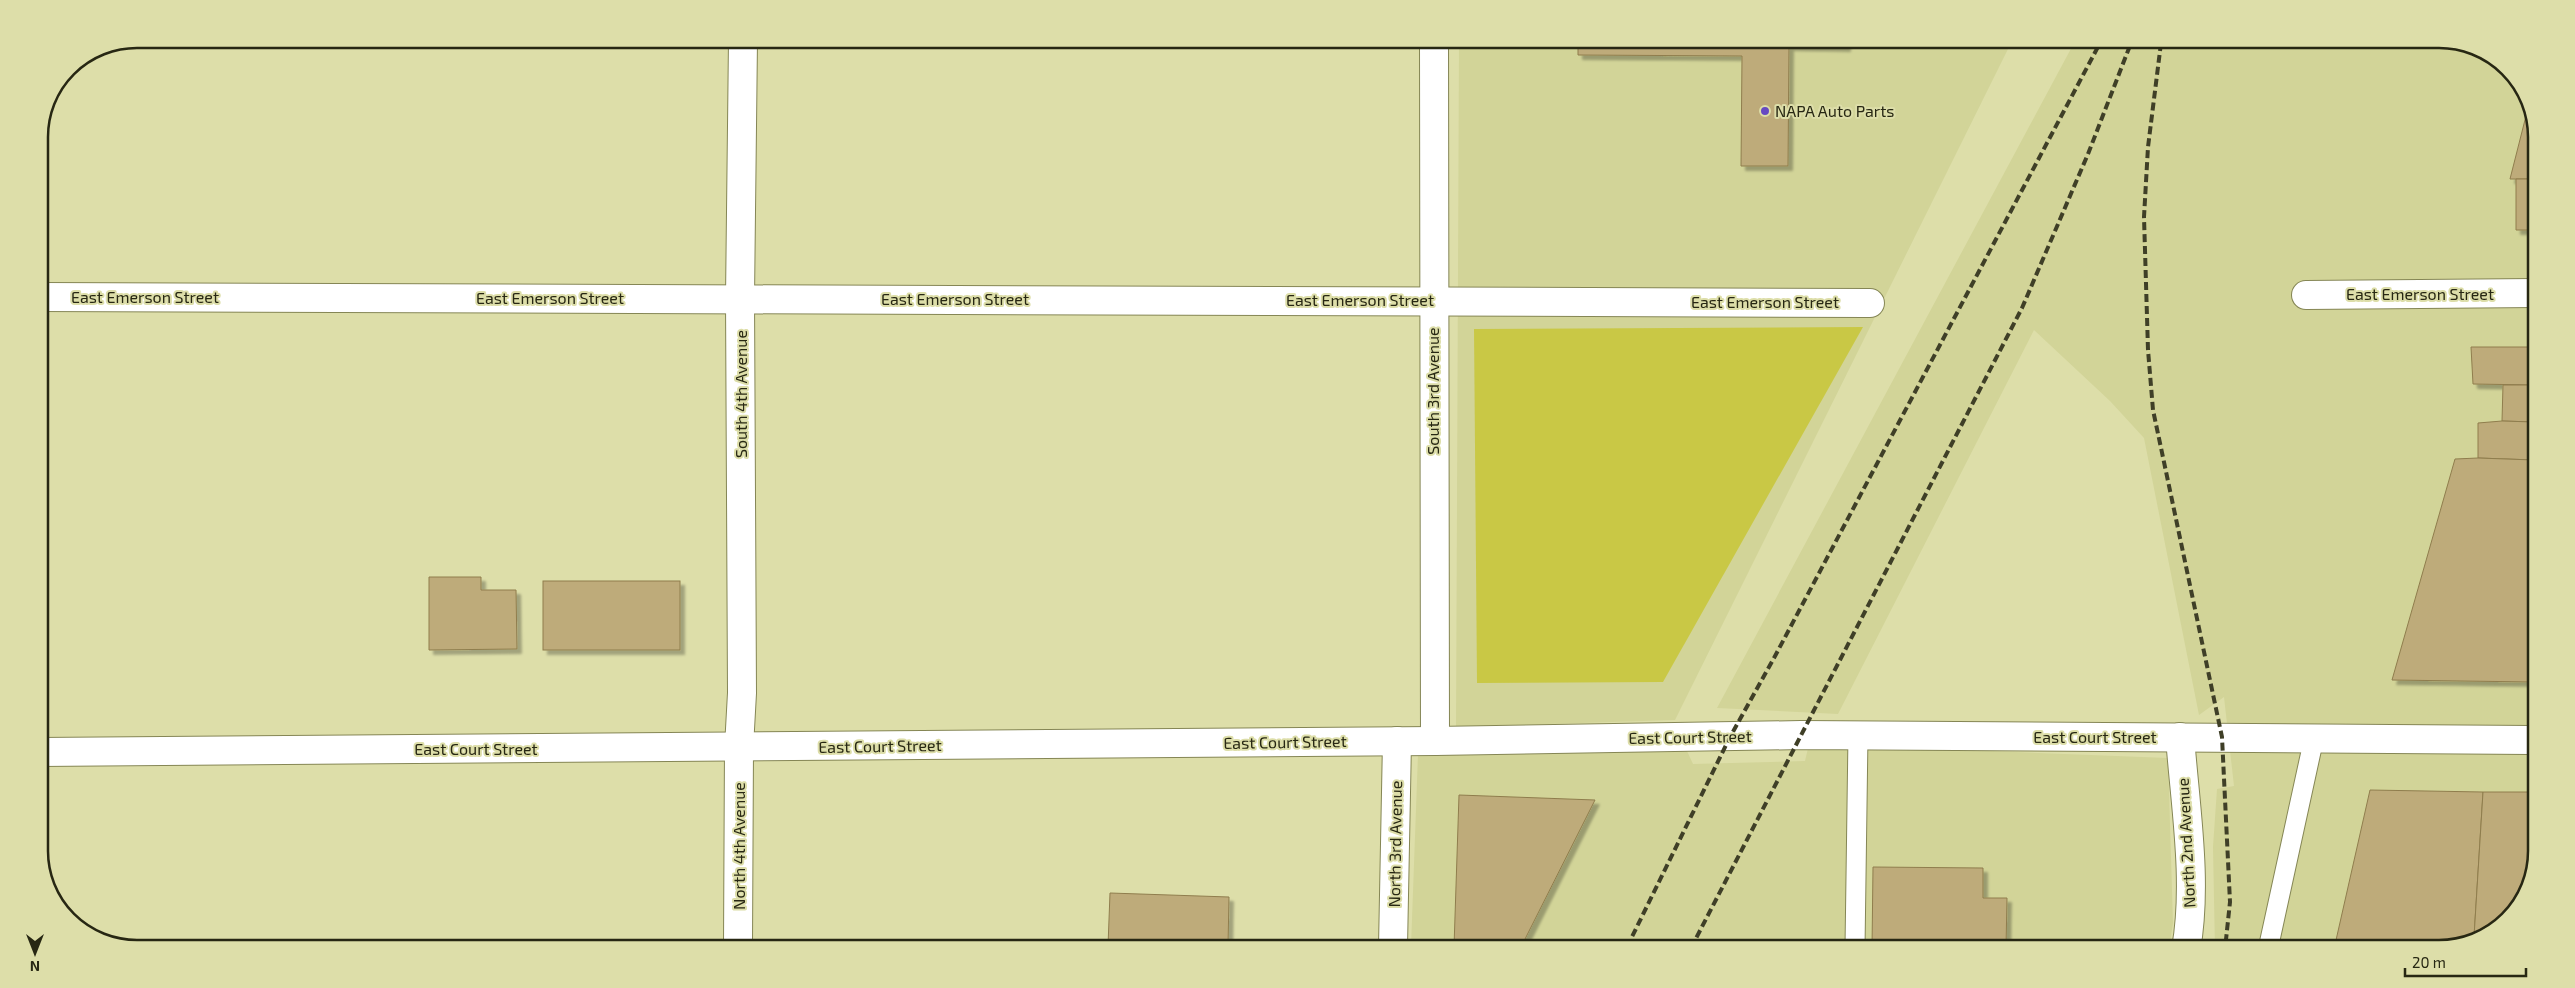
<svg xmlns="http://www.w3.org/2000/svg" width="2575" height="988" font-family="'Exo 2',sans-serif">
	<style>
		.built { fill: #d2d498 }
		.green { fill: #c9c845 }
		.building { fill: #beab7a; stroke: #8f7d4d; filter: url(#shadow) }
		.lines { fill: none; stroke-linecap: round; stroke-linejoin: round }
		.lane-casing { stroke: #858655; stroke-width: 21 }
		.street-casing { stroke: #858655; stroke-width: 30 }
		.secondary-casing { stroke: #858655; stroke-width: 30 }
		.lane { stroke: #fff; stroke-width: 19 }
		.street { stroke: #fff; stroke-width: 28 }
		.secondary { stroke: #fff; stroke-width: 28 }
		.rail { stroke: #3f3f27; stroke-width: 4; stroke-dasharray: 8 4; stroke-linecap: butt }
		.poi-dot { fill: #6649c2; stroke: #dddea9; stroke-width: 2 }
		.labels { text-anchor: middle; stroke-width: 4; stroke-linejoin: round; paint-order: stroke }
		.poi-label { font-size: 16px; fill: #272713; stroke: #dddea9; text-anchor: start }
		.street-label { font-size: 16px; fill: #272713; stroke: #dddea9 }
		.rim { fill: none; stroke: #272713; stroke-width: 2.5 }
	</style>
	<defs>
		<filter id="shadow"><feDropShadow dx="4.5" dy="4.5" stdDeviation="1" flood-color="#0004"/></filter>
	</defs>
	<rect width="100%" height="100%" fill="#dddea9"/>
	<g class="built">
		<polygon points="1459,42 2011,43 1675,720 1456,727"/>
		<polygon points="2074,43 2470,44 2516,77 2536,130 2531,883 2498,929 2438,949 2215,949 2213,847 2217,789 2234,786 2224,697 2199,715 2144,438 2110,401 2034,330 1838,714 1717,708"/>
		<polygon points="1809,744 2168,758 2173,923 2169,949 1411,947 1418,754 1687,751 1693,764 1805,761"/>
	</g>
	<polygon class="green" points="1863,327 1663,682 1477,683 1474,329"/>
	<g class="building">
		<polygon points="1578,42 1846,43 1846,47 1789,46 1788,166 1741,166 1742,56 1578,55"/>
		<polygon points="2528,108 2536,130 2536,179 2510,179"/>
		<polygon points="2516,179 2536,179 2535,230 2516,230"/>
		<polygon points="2471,347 2535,347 2534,385 2473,384"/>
		<polygon points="2503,385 2534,385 2534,422 2502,421"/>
		<polygon points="2502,421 2534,422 2534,460 2478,458 2478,423"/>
		<polygon points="2478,458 2534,460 2532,682 2392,680 2455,459"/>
		<polygon points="429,577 481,577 481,590 516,590 517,649 429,650"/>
		<rect x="543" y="581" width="137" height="69"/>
		<polygon points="2370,790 2483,792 2474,937 2438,949 2334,949"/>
		<polygon points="2483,792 2532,792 2531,883 2498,929 2474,937"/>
		<polygon points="1459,795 1595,800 1521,947 1454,947"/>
		<polygon points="1873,867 1983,868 1983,898 2007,898 2006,948 1872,948"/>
		<polygon points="1110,893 1229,897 1228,946 1108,946"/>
	</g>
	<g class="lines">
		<defs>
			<g id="lane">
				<polyline points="1855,948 1858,735"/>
				<polyline points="2268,949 2314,738"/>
			</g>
			<g id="street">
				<polyline points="1434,42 1435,741"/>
				<polyline points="2306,295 2535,293"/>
				<polyline points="39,297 1870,303"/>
				<path d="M2180 737C2185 805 2198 882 2186 949"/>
				<polyline points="738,945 739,747 742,693 740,298 743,40"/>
				<polyline points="1393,947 1397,741"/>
			</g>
			<polyline id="secondary" points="39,752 1435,741 1801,735 2532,740"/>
		</defs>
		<use href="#lane" class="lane-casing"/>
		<use href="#street" class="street-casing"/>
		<use href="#secondary" class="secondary-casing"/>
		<use href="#lane" class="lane"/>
		<use href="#street" class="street"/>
		<use href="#secondary" class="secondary"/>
		<g class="rail">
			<polyline points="2161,43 2148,147 2144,217 2148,350 2153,410 2222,737 2230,902 2225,949"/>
			<polyline points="1627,947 1730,737 1774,658 2100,43"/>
			<polyline points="1691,948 2022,308 2088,154 2131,43"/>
		</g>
	</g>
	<circle class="poi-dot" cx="1765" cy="111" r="5"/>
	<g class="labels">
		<g class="poi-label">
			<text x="1775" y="117">NAPA Auto Parts</text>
		</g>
		<g class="street-label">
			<text x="2420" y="300">East Emerson Street</text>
			<text x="145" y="303">East Emerson Street</text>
			<text x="550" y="304">East Emerson Street</text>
			<text x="955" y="305">East Emerson Street</text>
			<text x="1360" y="306">East Emerson Street</text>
			<text x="1765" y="308">East Emerson Street</text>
			<text transform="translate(1433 391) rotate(-90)" y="6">South 3rd Avenue</text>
			<text transform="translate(741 394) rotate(-90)" y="6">South 4th Avenue</text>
			<text transform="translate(1690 737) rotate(-1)" y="6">East Court Street</text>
			<text x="2095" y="743">East Court Street</text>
			<text transform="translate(1285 742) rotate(-1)" y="6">East Court Street</text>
			<text transform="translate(880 746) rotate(-1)" y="6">East Court Street</text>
			<text x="476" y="755">East Court Street</text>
			<text transform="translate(2186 843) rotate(-93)" y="6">North 2nd Avenue</text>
			<text transform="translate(1395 844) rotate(-89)" y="6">North 3rd Avenue</text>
			<text transform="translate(739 846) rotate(-90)" y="6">North 4th Avenue</text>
		</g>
	</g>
	<path d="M0 0H2575V988H0ZM137 48H2439A89 89 0 0 1 2528 137V851A89 89 0 0 1 2439 940H137A89 89 0 0 1 48 851V137A89 89 0 0 1 137 48Z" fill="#dddea9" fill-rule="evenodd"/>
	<path class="rim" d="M137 48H2439A89 89 0 0 1 2528 137V851A89 89 0 0 1 2439 940H137A89 89 0 0 1 48 851V137A89 89 0 0 1 137 48Z"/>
	<g transform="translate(35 953) rotate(180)" stroke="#dddea9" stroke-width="4" paint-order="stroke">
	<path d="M0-4L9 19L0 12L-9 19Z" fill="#272713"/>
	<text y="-8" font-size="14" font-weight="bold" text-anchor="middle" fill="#272713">N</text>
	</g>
	<path d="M2405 968v8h121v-8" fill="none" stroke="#272713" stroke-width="2.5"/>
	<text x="2412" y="968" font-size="15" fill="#272713" stroke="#dddea9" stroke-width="4" paint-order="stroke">20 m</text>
</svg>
